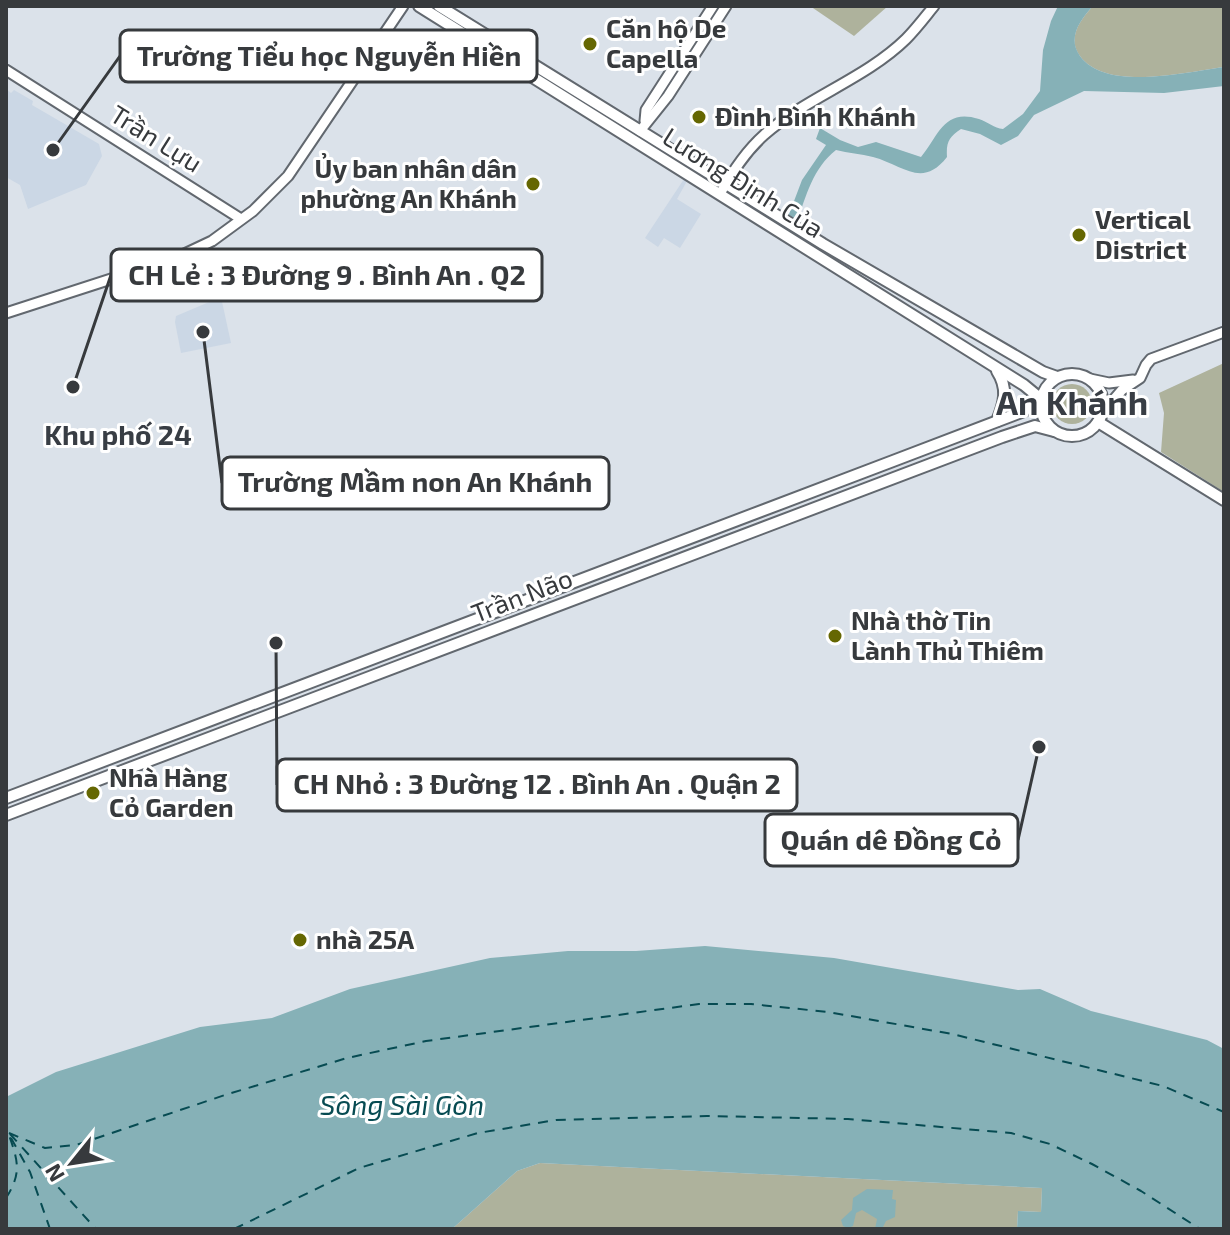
<svg xmlns="http://www.w3.org/2000/svg" width="1230" height="1235" font-family="'Exo 2',sans-serif">
	<style>
		.built { fill: #cbd7e5 }
		.green { fill: #aeb29c }
		.water { fill: #86b1b7 }
		.lines { fill: none; stroke-linecap: round; stroke-linejoin: round }
		.ferry { stroke: #074b52; stroke-width: 2; stroke-dasharray: 10 8; stroke-linecap: butt }
		.tertiary-casing { stroke: #62686f; stroke-width: 13 }
		.secondary-casing { stroke: #62686f; stroke-width: 14 }
		.tertiary { stroke: #fff; stroke-width: 9 }
		.secondary { stroke: #fff; stroke-width: 10 }
		.poi-dot { fill: #656702; stroke: #fff; stroke-width: 3 }
		.labels { text-anchor: middle; stroke-width: 6; stroke-linejoin: round; paint-order: stroke }
		.poi-label { font-size: 26px; font-weight: bold; fill: #373a3d; stroke: #fff; text-anchor: start }
		.street-label { font-size: 26px; fill: #373a3d; stroke: #fff }
		.neighbourhood-label { font-size: 28px; font-weight: bold; fill: #383d44; stroke: #fff }
		.water-label { font-size: 28px; font-style: italic; fill: #074b52; stroke: #fff }
		.district-label { font-size: 34px; font-weight: bold; fill: #383d44; stroke: #fff }
		.leader { fill: none; stroke: #373a3d; stroke-width: 3 }
		.callout-dot { fill: #373a3d; stroke: #fff; stroke-width: 3 }
		.callout { fill: #fff; stroke: #373a3d; stroke-width: 3 }
		.callout-label { font-size: 28px; text-anchor: middle; font-weight: bold; fill: #373a3d }
	</style>
	<rect width="100%" height="100%" fill="#dbe2ea"/>
	<g class="built">
		<polygon points="6,89 11,93 14,90 33,101 32,105 99,144 102,156 86,185 28,209 20,185 6,177"/>
		<polygon points="684,179 687,181 677,199 701,214 680,248 664,238 658,247 645,238"/>
		<polygon points="221,297 231,343 181,353 175,322 176,316"/>
	</g>
	<g class="green">
		<polygon points="810,6 888,6 854,36"/>
		<path d="M1093 6H1224V67C1186 72 1106 92 1080 56 1067 38 1080 20 1093 6Z"/>
		<polygon points="1224,363 1224,492 1161,452 1164,413 1159,393"/>
		<circle cx="1072" cy="404" r="20"/>
		<polygon points="540,1163 1042,1188 1041,1212 1018,1211 1017,1229 452,1229 517,1171"/>
	</g>
	<g class="water">
		<path d="M1058 6H1093C1080 20 1067 38 1080 56 1106 92 1186 72 1224 67V86L1164 93 1084 91 1034 115 1018 136 1001 145 980 134 961 129C949 137 946 142 947 157 922 189 903 165 873 157 861 154 848 153 836 150 813 168 806 196 797 222L788 217 802 180 826 145 816 139 820 128 840 140 858 147 876 142 921 157C939 135 944 108 979 119 988 122 994 128 1003 129L1023 114 1040 91 1043 50 1051 21Z"/>
		<polygon points="705,946 834,958 1018,990 1040,989 1091,1011 1207,1040 1224,1049 1224,1229 1017,1229 1018,1211 1041,1212 1042,1188 540,1163 517,1171 452,1229 6,1229 6,1097 56,1072 200,1027 272,1018 350,989 490,958 568,951 636,951"/>
		<polygon points="867,1189 893,1190 892,1199 896,1200 895,1217 886,1221 882,1229 875,1229 877,1219 862,1210 856,1213 853,1226 848,1228 843,1226 841,1220 852,1210 853,1198"/>
	</g>
	<g class="lines">
		<g class="ferry">
			<polyline points="9,1133 45,1148 76,1145 225,1095 347,1058 426,1041 699,1004 751,1004 828,1012 952,1034 1163,1086 1224,1112"/>
			<polyline points="10,1134 96,1229"/>
			<polyline points="11,1138 30,1172 50,1229"/>
			<path d="M6 1198C22 1173 18 1161 9 1135"/>
			<polyline points="234,1229 359,1168 478,1133 556,1120 707,1116 848,1119 1011,1133 1050,1144 1092,1164 1141,1191 1200,1229"/>
		</g>
		<defs>
			<g id="tertiary">
				<polyline points="6,70 241,219"/>
				<polyline points="645,121 646,110 713,6"/>
				<polyline points="640,131 668,96 726,6"/>
				<path d="M720 194C732 172 745 152 764 135 807 97 865 79 906 39 916 29 925 17 934 6"/>
				<polyline points="6,313 176,258 212,241 253,211 288,176 403,6"/>
				<polyline points="1090,379 1109,383 1133,380"/>
				<polyline points="1103,412 1122,390 1140,378 1146,365 1151,359 1224,332"/>
			</g>
			<g id="secondary">
				<polyline points="419,6 1024,385 1041,399"/>
				<polyline points="439,6 823,244 1043,372 1057,377"/>
				<path d="M997 371C1008 388 1005 402 997 421"/>
				<circle cx="1072" cy="405" r="31"/>
				<polyline points="1098,422 1224,500"/>
				<polyline points="6,798 893,461 1024,411 1041,399"/>
				<polyline points="6,815 1002,437 1035,426 1054,431"/>
			</g>
		</defs>
		<use href="#tertiary" class="tertiary-casing"/>
		<use href="#secondary" class="secondary-casing"/>
		<use href="#tertiary" class="tertiary"/>
		<use href="#secondary" class="secondary"/>
	</g>
	<g class="poi-dot">
		<circle cx="590" cy="44" r="8"/>
		<circle cx="699" cy="117" r="8"/>
		<circle cx="533" cy="184" r="8"/>
		<circle cx="1079" cy="235" r="8"/>
		<circle cx="835" cy="636" r="8"/>
		<circle cx="93" cy="793" r="8"/>
		<circle cx="300" cy="940" r="8"/>
	</g>
	<g class="labels">
		<g class="poi-label">
			<text x="606" y="38">Căn hộ De<tspan x="606" dy="30">Capella</tspan></text>
			<text x="715" y="126">Đình Bình Khánh</text>
			<text x="517" y="178" text-anchor="end">Ủy ban nhân dân<tspan x="517" dy="30">phường An Khánh</tspan></text>
			<text x="1095" y="229">Vertical<tspan x="1095" dy="30">District</tspan></text>
			<text x="851" y="630">Nhà thờ Tin<tspan x="851" dy="30">Lành Thủ Thiêm</tspan></text>
			<text x="109" y="787">Nhà Hàng<tspan x="109" dy="30">Cỏ Garden</tspan></text>
			<text x="316" y="949">nhà 25A</text>
		</g>
		<g class="street-label">
			<text transform="translate(156 139) rotate(32)" y="9">Trần Lựu</text>
			<text transform="translate(743 183) rotate(32)" y="9">Lương Định Của</text>
			<text transform="translate(522 596) rotate(-21)" y="9">Trần Não</text>
		</g>
		<g class="neighbourhood-label">
			<text x="118" y="445">Khu phố 24</text>
		</g>
		<g class="water-label">
			<text x="402" y="1115">Sông Sài Gòn</text>
		</g>
		<g class="district-label">
			<text x="1072" y="415">An Khánh</text>
		</g>
	</g>
	<path class="leader" d="M53 150L120 56M73 387L111 275M203 332L222 483M276 643L277 785M1039 747L1018 840"/>
	<g class="callout-dot">
		<circle cx="53" cy="150" r="8"/>
		<circle cx="73" cy="387" r="8"/>
		<circle cx="203" cy="332" r="8"/>
		<circle cx="276" cy="643" r="8"/>
		<circle cx="1039" cy="747" r="8"/>
	</g>
	<g class="callout">
		<rect x="120" y="30" width="417" height="52" rx="8"/>
		<rect x="111" y="249" width="431" height="52" rx="8"/>
		<rect x="222" y="457" width="387" height="52" rx="8"/>
		<rect x="277" y="759" width="520" height="52" rx="8"/>
		<rect x="765" y="814" width="253" height="52" rx="8"/>
	</g>
	<g class="callout-label">
		<text x="329" y="66">Trường Tiểu học Nguyễn Hiền</text>
		<text x="327" y="285">CH Lẻ : 3 Đường 9 . Bình An . Q2</text>
		<text x="415" y="492">Trường Mầm non An Khánh</text>
		<text x="537" y="794">CH Nhỏ : 3 Đường 12 . Bình An . Quận 2</text>
		<text x="891" y="850">Quán dê Đồng Cỏ</text>
	</g>
	<rect width="1230" height="1235" fill="none" stroke="#373a3d" stroke-width="16"/>
	<g transform="translate(72 1163) rotate(240)" stroke="#ffffff" stroke-width="6" paint-order="stroke">
	<path d="M0-6L14 30L0 20L-14 30Z" fill="#373a3d"/>
	<text y="-12" font-size="22" font-weight="bold" text-anchor="middle" fill="#373a3d">N</text>
	</g>
</svg>
